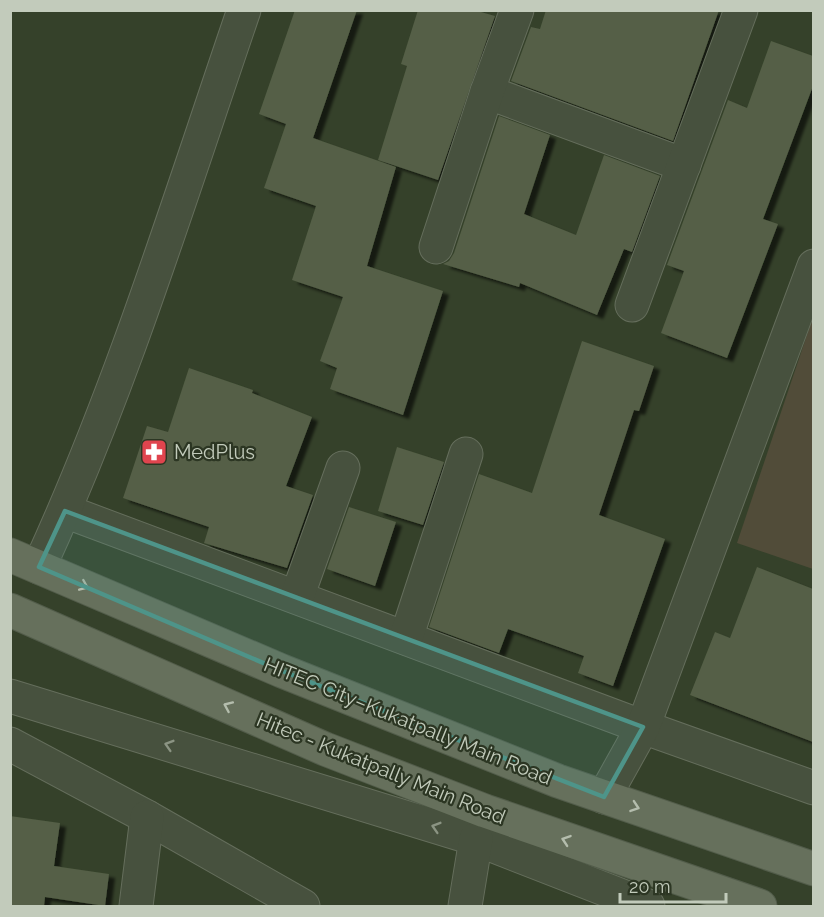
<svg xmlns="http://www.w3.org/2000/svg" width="824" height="917" font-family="Raleway,sans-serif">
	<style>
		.green { fill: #514c39 }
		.building { fill: #545f46; filter: url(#shadow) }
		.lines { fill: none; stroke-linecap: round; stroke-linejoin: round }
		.minor-casing { stroke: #656e5c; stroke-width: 35 }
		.major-casing { stroke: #535d4b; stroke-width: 35 }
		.minor { stroke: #47513e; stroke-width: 33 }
		.major { stroke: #66705c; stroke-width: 33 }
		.oneway { stroke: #b4bdad }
		.oneway2 { stroke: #8b9483 }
		.marked { fill: #4e9489; fill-opacity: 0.2; stroke: #4e9489; stroke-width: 4.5; stroke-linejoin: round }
		.labels { text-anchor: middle; stroke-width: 4.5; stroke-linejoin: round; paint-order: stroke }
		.poi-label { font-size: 20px; fill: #c2cbbb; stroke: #2c3623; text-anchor: start }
		.street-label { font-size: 20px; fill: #c2cbbb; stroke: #2c3623 }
	</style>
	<defs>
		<filter id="shadow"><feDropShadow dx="6" dy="4" stdDeviation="1.5" flood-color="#0009"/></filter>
	</defs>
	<rect width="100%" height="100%" fill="#35412a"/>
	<polygon class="green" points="813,317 813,569 737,543"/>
	<g class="building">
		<polygon points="295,10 357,10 313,138 396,167 367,266 443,291 403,415 330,389 337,368 320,361 343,297 292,280 316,206 264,188 286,124 259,114"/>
		<polygon points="418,10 474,10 495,16 438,180 378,160 407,66 401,64"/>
		<polygon points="546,10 719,10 673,141 511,81 531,27 540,29"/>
		<polygon points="771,41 813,56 813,86 763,219 778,224 727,358 661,333 684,271 667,265 728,100 747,108"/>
		<polygon points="499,116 550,135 524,214 576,235 604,155 660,176 632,252 624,249 597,315 520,283 519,287 443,264 449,261 454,253"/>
		<polygon points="582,341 654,366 639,411 634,410 599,515 665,539 613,686 578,673 584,656 508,629 499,653 429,627 479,474 532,493"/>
		<polygon points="189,368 253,390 252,393 312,417 286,486 313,495 287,568 204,543 209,527 123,498 147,426 168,432"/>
		<polygon points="397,447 444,462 423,525 378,511"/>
		<polygon points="349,507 396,522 375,586 327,569"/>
		<polygon points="757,567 813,589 813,742 690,695 715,632 730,638"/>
		<polygon points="10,816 60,823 54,866 109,874 105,906 45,897 44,906 10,906"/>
	</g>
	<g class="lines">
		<defs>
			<g id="minor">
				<polyline points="487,92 684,165"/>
				<polyline points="436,247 487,92 517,10"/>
				<polyline points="632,305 741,10"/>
				<polyline points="65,511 643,727 814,788"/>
				<path d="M39 567C122 387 180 197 244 10"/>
				<polyline points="297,597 343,468"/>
				<polyline points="406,638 466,454"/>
				<polyline points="10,696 476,839 648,906"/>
				<polyline points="10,744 147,817 303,906"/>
				<polyline points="604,797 643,727 814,266"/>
				<polyline points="136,906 147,817"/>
				<polyline points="465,906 476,839"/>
			</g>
			<g id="major">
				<polyline points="10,555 282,671 558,781 814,869"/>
				<polyline points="10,610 325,749 485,811 760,906"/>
			</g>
		</defs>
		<use href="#minor" class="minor-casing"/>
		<use href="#major" class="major-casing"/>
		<use href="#minor" class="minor"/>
		<use href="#major" class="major"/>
	</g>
	<defs><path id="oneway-chevron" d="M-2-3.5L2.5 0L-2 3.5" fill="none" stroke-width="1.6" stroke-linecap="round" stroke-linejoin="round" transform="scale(1.5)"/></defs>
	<g class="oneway">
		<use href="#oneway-chevron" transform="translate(84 586) rotate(23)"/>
		<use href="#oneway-chevron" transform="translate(228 706) rotate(-156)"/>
		<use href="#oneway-chevron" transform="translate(635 807) rotate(19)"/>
		<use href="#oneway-chevron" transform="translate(566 840) rotate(-161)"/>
	</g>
	<g class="oneway2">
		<use href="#oneway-chevron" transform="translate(169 745) rotate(-163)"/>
		<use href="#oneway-chevron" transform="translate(436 827) rotate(-163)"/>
	</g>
	<path class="marked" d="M65 511 643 727 604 797 282 671 39 567Z"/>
	<defs>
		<symbol id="pharmacy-square" viewBox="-11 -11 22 22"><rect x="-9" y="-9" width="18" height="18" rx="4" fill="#e0444e" stroke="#2c3623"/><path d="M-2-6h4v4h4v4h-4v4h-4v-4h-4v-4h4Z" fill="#fff"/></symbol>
	</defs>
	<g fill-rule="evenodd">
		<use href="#pharmacy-square" x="139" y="437" width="30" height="30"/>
	</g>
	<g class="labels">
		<g class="poi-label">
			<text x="174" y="459">MedPlus</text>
		</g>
		<g class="street-label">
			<text transform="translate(408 721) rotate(22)" y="7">HITEC City–Kukatpally Main Road</text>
			<text transform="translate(381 768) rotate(22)" y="7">Hitec - Kukatpally Main Road</text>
		</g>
	</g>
	<rect width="824" height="917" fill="none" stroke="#c2cbbb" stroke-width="24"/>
	<path d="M620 893v9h106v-9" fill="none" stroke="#c2cbbb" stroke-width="3"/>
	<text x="629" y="893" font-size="18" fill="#c2cbbb" stroke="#2c3623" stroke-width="4.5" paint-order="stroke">20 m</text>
</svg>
